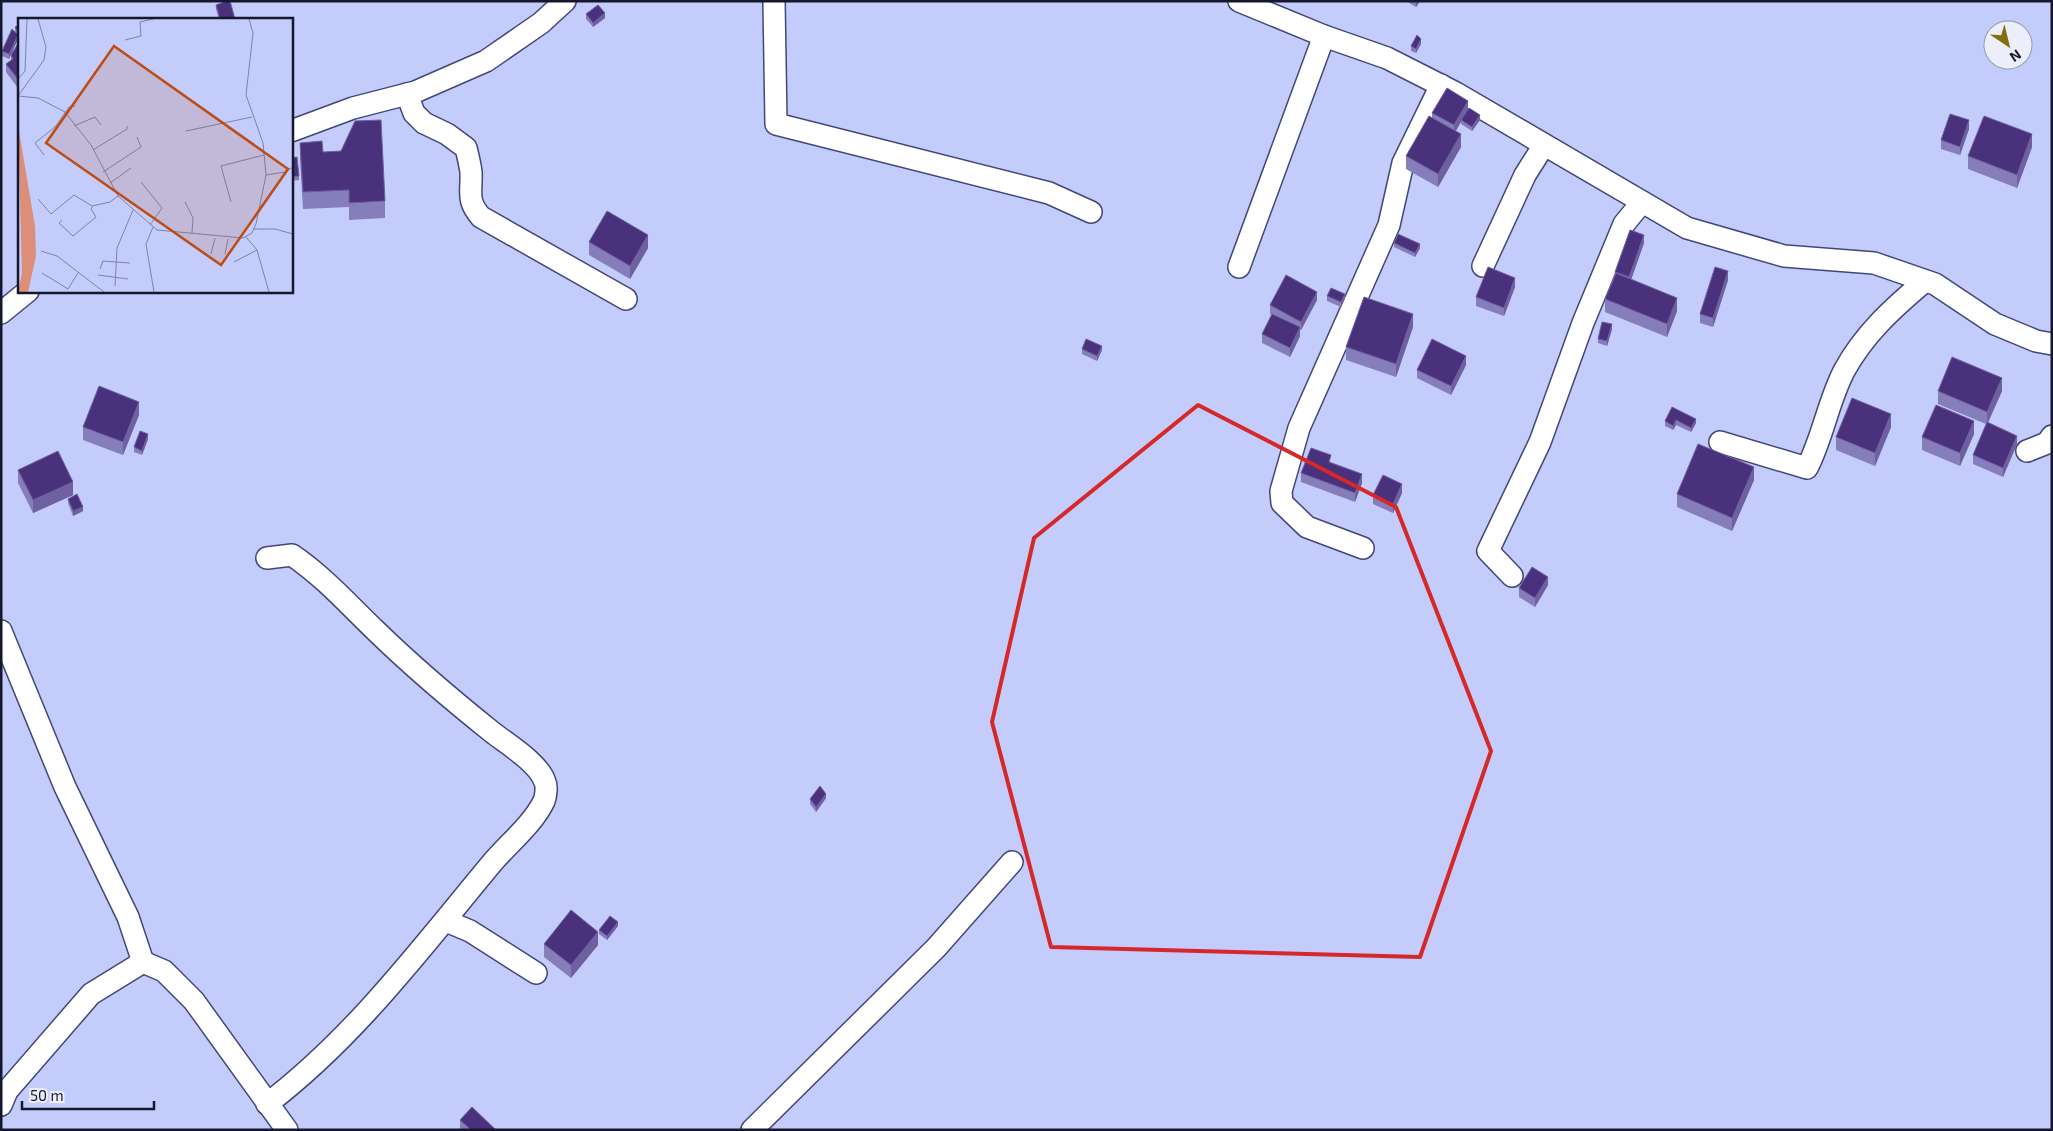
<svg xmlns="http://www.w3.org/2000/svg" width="2053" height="1131" font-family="'Exo 2',sans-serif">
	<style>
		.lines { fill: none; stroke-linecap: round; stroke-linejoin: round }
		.minor-casing { stroke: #414879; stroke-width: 24 }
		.minor { stroke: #fff; stroke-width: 21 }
		.wall { fill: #867eba }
		.shaded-wall { fill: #6e60a1 }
		.building { fill: #4a317b; stroke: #6e60a1 }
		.marked { fill: none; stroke: #d62828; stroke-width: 4; stroke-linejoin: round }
		.inset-road { fill: none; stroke: #7d84a8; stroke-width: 1 }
		.view { fill: #be4c13; fill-opacity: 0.15; stroke: #be4c13; stroke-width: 2.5 }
		.inset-edge { fill: none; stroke: #15182d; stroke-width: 2.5 }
	</style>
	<rect width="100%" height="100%" fill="#c3ccfa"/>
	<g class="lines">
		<defs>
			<g id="minor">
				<polyline points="774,1 776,124 1049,193 1091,212"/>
				<polyline points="1239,1 1324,36 1387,58 1456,93 1687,228 1784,256 1874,263 1935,284 1995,324 2036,341 2052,344"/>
				<path d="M407 94 414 113 424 123 447 134 466 148C468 156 470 164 471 172 472 192 466 200 481 217L626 299"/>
				<polyline points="291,131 353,108 415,92 486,61 541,23 565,1"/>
				<polyline points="1483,266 1525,175 1544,145"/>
				<polyline points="1239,267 1324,36"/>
				<polyline points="1,313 28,291"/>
				<path d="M1720 442 1807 468C1823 437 1828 402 1844 371 1864 334 1893 308 1925 281"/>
				<polyline points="2027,451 2047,443 2052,436"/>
				<polyline points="1363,548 1307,527 1282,503 1281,491 1299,428 1389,225 1403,163 1441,85"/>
				<path d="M267 558 292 555C324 577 347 603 375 630 412 666 452 700 492 732 507 744 539 763 545 782 547 786 546 796 544 801 533 824 509 843 492 863 422 947 355 1037 267 1104"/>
				<polyline points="1512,576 1488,551 1540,442 1583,323 1624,224 1642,202"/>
				<polyline points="1,631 65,787 128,917 143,962"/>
				<polyline points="446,921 470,931 536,973"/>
				<polyline points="143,962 164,971 194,1001 287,1130"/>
				<polyline points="1,1105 7,1091 91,994 143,962"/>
				<polyline points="752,1130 936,948 1012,862"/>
			</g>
		</defs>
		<use href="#minor" class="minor-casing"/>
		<use href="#minor" class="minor"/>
	</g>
	<g class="wall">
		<polygon points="1406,1 1420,1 1416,7"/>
		<polygon points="216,5 235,19 219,19 216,9"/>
		<polygon points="586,14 605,18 593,27 586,19"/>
		<polygon points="19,25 19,38 18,37 18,39 9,59 2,56 2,51 15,32 15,27"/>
		<polygon points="19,42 19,86 17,87 6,72 6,64 11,60 11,55"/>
		<polygon points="1421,44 1416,53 1411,51 1411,46"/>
		<polygon points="1468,109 1480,120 1472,131 1461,124 1461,121 1456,131 1461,147 1438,187 1406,169 1406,156 1432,118 1432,113"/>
		<polygon points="1969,129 1960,155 1941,149 1941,140"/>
		<polygon points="300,143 323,152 385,201 385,218 349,220 349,207 303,209 300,160"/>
		<polygon points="2032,147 2017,188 1968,169 1968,156"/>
		<polygon points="291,158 299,176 299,180 292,181"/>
		<polygon points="589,242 648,248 630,279 589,255"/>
		<polygon points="1394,243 1420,248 1415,257 1394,247"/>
		<polygon points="1644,243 1631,279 1677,311 1667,337 1605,312 1605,299 1615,272"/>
		<polygon points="1728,280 1713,327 1700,323 1700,314"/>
		<polygon points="1515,287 1504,316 1476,306 1476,297"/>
		<polygon points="1327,296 1345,298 1341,307 1327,301"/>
		<polygon points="1317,300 1301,330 1300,330 1300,336 1290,357 1262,343 1262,334 1272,315 1270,314 1270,305"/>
		<polygon points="1413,327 1396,377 1346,360 1346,347"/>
		<polygon points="1612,329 1607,346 1598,343 1598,339"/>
		<polygon points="1082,349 1102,350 1097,361 1082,354"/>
		<polygon points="1466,365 1451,395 1417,378 1417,370"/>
		<polygon points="1938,391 2002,391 1988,423 2017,444 2003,477 1973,464 1973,455 1986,424 1938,404"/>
		<polygon points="1672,407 1696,423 1691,432 1676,425 1673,430 1665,426 1665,421"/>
		<polygon points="139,415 123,455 83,440 83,427"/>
		<polygon points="1891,427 1875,466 1836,450 1836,437"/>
		<polygon points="1974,434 1960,466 1922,450 1922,437"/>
		<polygon points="148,439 142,455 134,452 134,447"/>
		<polygon points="18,470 73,495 33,513 18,483"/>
		<polygon points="1301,473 1362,483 1355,502 1301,482"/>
		<polygon points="1754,480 1732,531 1677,507 1677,494"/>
		<polygon points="1402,493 1393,513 1373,504 1373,495"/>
		<polygon points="68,499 83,511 73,516 68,503"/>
		<polygon points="1548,585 1535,607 1519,597 1519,588"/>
		<polygon points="826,798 816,812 810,804 810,799"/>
		<polygon points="618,926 607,940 599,934 599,930"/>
		<polygon points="544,944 598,945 571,978 544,957"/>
		<polygon points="460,1120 496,1130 462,1130 460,1128"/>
	</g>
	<g class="shaded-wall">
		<polygon points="1416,1 1420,1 1416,7"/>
		<polygon points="605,13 605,18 593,27 593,23"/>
		<polygon points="18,35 18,39 9,59 9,54"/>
		<polygon points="1421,39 1421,44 1416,53 1416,49"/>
		<polygon points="19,77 19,86 17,87 17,78"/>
		<polygon points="1468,101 1468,110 1461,120 1461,122 1454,134 1454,125"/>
		<polygon points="1480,115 1480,120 1472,131 1472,127"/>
		<polygon points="1969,120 1969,129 1960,155 1960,147"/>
		<polygon points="1461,134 1461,147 1438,187 1438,174"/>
		<polygon points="2032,134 2032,147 2017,188 2017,175"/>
		<polygon points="648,235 648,248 630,279 630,266"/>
		<polygon points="1644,235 1644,243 1629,286 1629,277"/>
		<polygon points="1420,244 1420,248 1415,257 1415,253"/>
		<polygon points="1728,271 1728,280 1713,327 1713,318"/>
		<polygon points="1515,278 1515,287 1504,316 1504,308"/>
		<polygon points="1317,292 1317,300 1301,330 1301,322"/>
		<polygon points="1345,294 1345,298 1341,307 1341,302"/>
		<polygon points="1677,298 1677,311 1667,337 1667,324"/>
		<polygon points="1413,314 1413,327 1396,377 1396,364"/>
		<polygon points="1612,324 1612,329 1607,346 1607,341"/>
		<polygon points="1300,327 1300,336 1290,357 1290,348"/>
		<polygon points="1102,346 1102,350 1097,361 1097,356"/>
		<polygon points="1466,356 1466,365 1451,395 1451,386"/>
		<polygon points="2002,378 2002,391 1987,424 1987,412"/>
		<polygon points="139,402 139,415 123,455 123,442"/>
		<polygon points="1891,414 1891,427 1875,466 1875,453"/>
		<polygon points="1696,419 1696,423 1691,432 1691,428"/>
		<polygon points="1676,420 1676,425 1673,430 1673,426"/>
		<polygon points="1974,421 1974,434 1960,466 1960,453"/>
		<polygon points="148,434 148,439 142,455 142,451"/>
		<polygon points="2017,436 2017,444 2003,477 2003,468"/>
		<polygon points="1754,467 1754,480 1732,531 1732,518"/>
		<polygon points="1362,474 1362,483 1355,502 1355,493"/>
		<polygon points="73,482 73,495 33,513 33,500"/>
		<polygon points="1402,484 1402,493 1393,513 1393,504"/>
		<polygon points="83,507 83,511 73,516 73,511"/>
		<polygon points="1548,577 1548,585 1535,607 1535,598"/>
		<polygon points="826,794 826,798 816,812 816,807"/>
		<polygon points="618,922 618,926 607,940 607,936"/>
		<polygon points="598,932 598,945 571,978 571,965"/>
	</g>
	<g class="building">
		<polygon points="227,1 230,1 235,19 220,19 216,5"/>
		<polygon points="598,5 605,13 593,23 586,14"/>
		<polygon points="19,25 19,33 15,27"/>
		<polygon points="12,29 18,35 9,54 2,51"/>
		<polygon points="1417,35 1421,39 1416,49 1411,46"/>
		<polygon points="19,42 19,77 17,78 6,64 13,59 11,55"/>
		<polygon points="1447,88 1468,101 1454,125 1432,113"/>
		<polygon points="1469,108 1480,115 1472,127 1461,120"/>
		<polygon points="1950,114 1969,120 1960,147 1941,140"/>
		<polygon points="1429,116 1461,134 1438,174 1406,156"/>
		<polygon points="1984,116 2032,134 2017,175 1968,156"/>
		<polygon points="381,120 385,201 349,203 349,190 303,192 300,143 322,141 323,152 341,151 355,121"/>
		<polygon points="297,157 299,176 292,177 291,158"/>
		<polygon points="607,211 648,235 630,266 589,242"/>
		<polygon points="1630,230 1644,235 1629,277 1615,272"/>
		<polygon points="1398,234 1420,244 1415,253 1394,243"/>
		<polygon points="1488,267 1515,278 1504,308 1476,297"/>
		<polygon points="1715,267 1728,271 1713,318 1700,314"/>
		<polygon points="1616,273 1677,298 1667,324 1605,299"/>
		<polygon points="1286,275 1317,292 1301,322 1270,305"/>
		<polygon points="1331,288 1345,294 1341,302 1327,296"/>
		<polygon points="1364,297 1413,314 1396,364 1346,347"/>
		<polygon points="1272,314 1300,327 1290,348 1262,334"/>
		<polygon points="1602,322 1612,324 1607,341 1598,339"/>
		<polygon points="1086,339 1102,346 1097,356 1082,349"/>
		<polygon points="1432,339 1466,356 1451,386 1417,370"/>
		<polygon points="1952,357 2002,378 1987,412 1938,391"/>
		<polygon points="99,386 139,402 123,442 83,427"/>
		<polygon points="1852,398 1891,414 1875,453 1836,437"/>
		<polygon points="1936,405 1974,421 1960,453 1922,437"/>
		<polygon points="1672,407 1696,419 1691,428 1676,420 1673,426 1665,421"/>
		<polygon points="1987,422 2017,436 2003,468 1973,455"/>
		<polygon points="140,431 148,434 142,451 134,447"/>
		<polygon points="1698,444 1754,467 1732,518 1677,494"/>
		<polygon points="1311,448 1331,455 1329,462 1362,474 1355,493 1301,473"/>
		<polygon points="58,451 73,482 33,500 18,470"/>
		<polygon points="1383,475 1402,484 1393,504 1373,495"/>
		<polygon points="77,494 83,507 73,511 68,499"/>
		<polygon points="1532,567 1548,577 1535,598 1519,588"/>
		<polygon points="820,786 826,794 816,807 810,799"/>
		<polygon points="571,910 598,932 571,965 544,944"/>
		<polygon points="610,916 618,922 607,936 599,930"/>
		<polygon points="472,1107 496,1130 471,1130 460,1120"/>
	</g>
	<path class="marked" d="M1198 405 1396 507 1491 751 1420 957 1051 947 992 722 1034 538Z"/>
	<g transform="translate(18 18)">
		<rect width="275" height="275" fill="#c3ccfa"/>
		<path d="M0 107 17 208 18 238 10 274H0L4 255Z" fill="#dd8e78"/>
		<path class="inset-road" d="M107 22 123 18 122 4 135 1M0 61 7 53 9 1M0 78 20 80 47 94 73 127 100 178 139 212 225 220 234 215 238 206 248 157 245 125 228 77 235 15 231 1M0 78 26 42 28 29 20 1M56 108 77 99 83 107M168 113 234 99M75 132 109 111V108M26 137 17 125 37 109 51 89 57 88M85 154 123 129 119 119M248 157 267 154 275 149M123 164 144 190 132 207M92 165 113 150M20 181 33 196 56 177 74 188 92 184 100 178M167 184 175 200 174 215M213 184 203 148 246 137M44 202 41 205 55 218 78 199 73 191 75 188M135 209 128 226 136 274M236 211H257L275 216M228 219 239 232 251 274M23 233 39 238 86 274M193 236 197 220M207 236 210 221M216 244 239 232M82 251 85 243 112 245M24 255 50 271 60 255M80 257 110 261M97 268 99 230 115 192"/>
		<path class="view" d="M96 28 270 151 203 247 28 125Z"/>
		<rect width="275" height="275" class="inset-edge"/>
	</g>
	<rect width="2053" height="1131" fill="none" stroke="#15182d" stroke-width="5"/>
	<g transform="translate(2008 45) rotate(145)"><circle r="24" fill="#eceffb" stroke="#9699a9"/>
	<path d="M0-4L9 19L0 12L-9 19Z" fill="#826f0d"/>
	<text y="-8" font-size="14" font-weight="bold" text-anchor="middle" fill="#15182d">N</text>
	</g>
	<path d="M22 1101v8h132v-8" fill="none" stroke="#15182d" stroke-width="2.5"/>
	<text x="30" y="1101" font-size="15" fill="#15182d" stroke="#eceffb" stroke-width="4" paint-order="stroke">50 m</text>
</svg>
